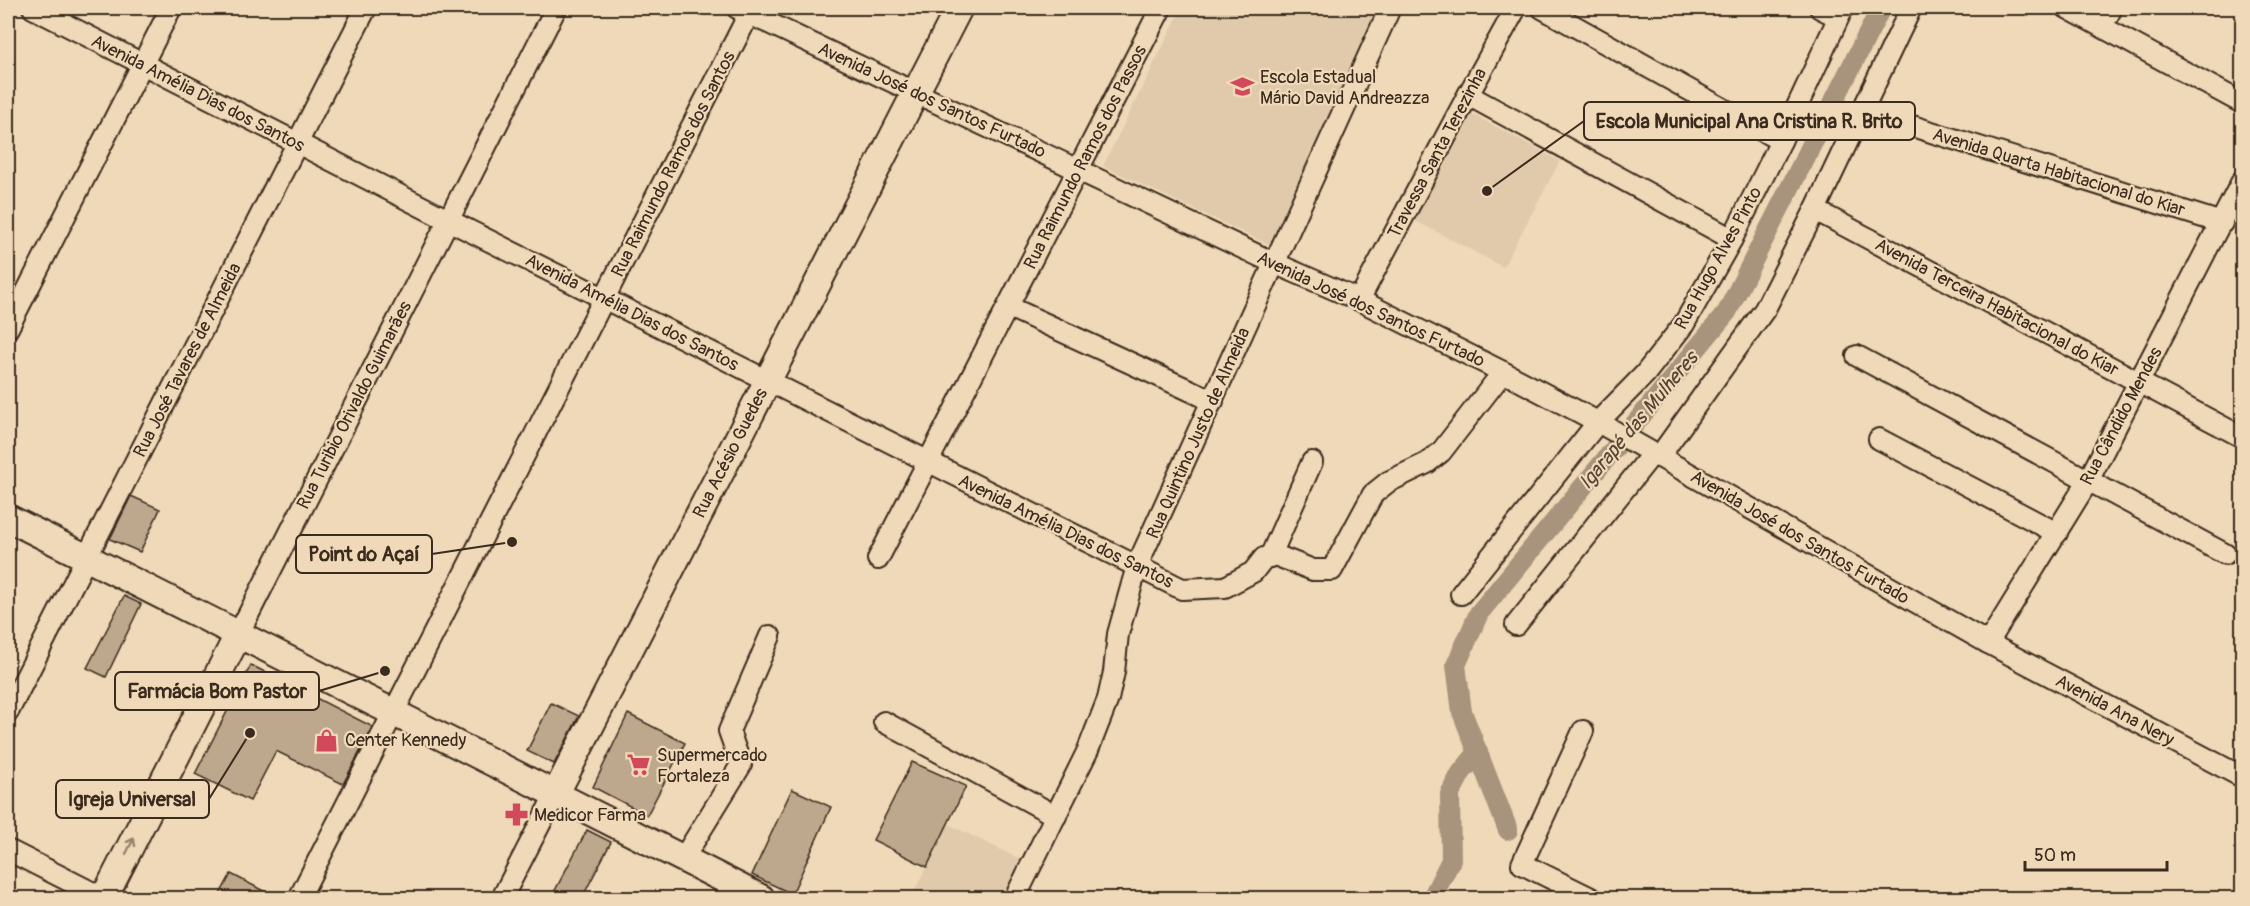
<svg xmlns="http://www.w3.org/2000/svg" width="2250" height="906" font-family="Pangolin,sans-serif">
	<style>
		.built { fill: #e0caab }
		.lines { fill: none; stroke-linecap: round; stroke-linejoin: round }
		.canal { stroke: #a8937c; stroke-width: 20 }
		.building { fill: #bda88d; stroke: #3b2a1e; stroke-width: 1.5 }
		.minor-casing { stroke: #3b2a1e; stroke-width: 24 }
		.tertiary-casing { stroke: #3b2a1e; stroke-width: 30 }
		.minor { stroke: #efd9b8; stroke-width: 20 }
		.tertiary { stroke: #efd9b8; stroke-width: 26 }
		.oneway { stroke: #95826b }
		.labels { text-anchor: middle; stroke-width: 4.5; stroke-linejoin: round; paint-order: stroke }
		.poi-label { font-size: 18px; fill: #3b2a1e; stroke: #efd9b8; text-anchor: start }
		.street-label { font-size: 18px; fill: #3b2a1e; stroke: #efd9b8 }
		.water-label { font-size: 20px; font-style: italic; fill: #564436; stroke: #efd9b8 }
		.leader { fill: none; stroke: #3b2a1e; stroke-width: 2 }
		.callout-dot { fill: #3b2a1e; stroke: #efd9b8; stroke-width: 2 }
		.callout { fill: #efd9b8; stroke: #3b2a1e; stroke-width: 2 }
		.callout-label { font-size: 20px; text-anchor: middle; font-weight: bold; fill: #3b2a1e }
	</style>
	<rect width="100%" height="100%" fill="#efd9b8"/>
	<filter id="ink" filterUnits="userSpaceOnUse"><feTurbulence type="fractalNoise" baseFrequency=".0167" numOctaves="2"/><feDisplacementMap in="SourceGraphic" scale="12" xChannelSelector="R" yChannelSelector="G"/><feConvolveMatrix kernelMatrix="1 2 1 2 8 2 1 2 1" color-interpolation-filters="sRGB"/></filter>
	<g filter="url(#ink)">
		<g class="built">
			<polygon points="1182,8 1376,8 1270,245 1103,166"/>
			<polygon points="1470,113 1560,161 1503,267 1414,220"/>
			<polygon points="948,824 1032,865 1015,898 911,898"/>
		</g>
		<g class="lines">
			<g class="canal">
				<polyline points="1508,830 1462,712 1456,665 1479,613 1727,312 1881,8"/>
				<polyline points="1432,898 1451,860 1450,794 1461,773 1478,752"/>
			</g>
		</g>
		<g class="building">
			<polygon points="131,496 160,509 140,552 110,539"/>
			<polygon points="124,596 141,604 106,677 87,668"/>
			<polygon points="251,665 373,727 343,784 276,751 250,801 195,774"/>
			<polygon points="551,703 579,716 554,764 527,751"/>
			<polygon points="628,714 685,743 647,815 593,787"/>
			<polygon points="912,762 966,786 927,867 873,840"/>
			<polygon points="792,789 831,807 792,894 752,875"/>
			<polygon points="587,830 611,842 582,898 551,898"/>
			<polygon points="231,874 277,898 218,898"/>
		</g>
		<g class="lines">
			<defs>
				<g id="minor">
					<polyline points="33,8 448,220 1182,589 1225,587 1253,572 1264,558 1275,555 1313,570 1332,570 1373,494 1388,482 1427,463 1441,452 1503,372"/>
					<polyline points="737,8 1274,263 1359,300 1503,372 1598,422 1988,643 2242,777"/>
					<polyline points="1542,8 1781,141"/>
					<polyline points="1820,8 1838,17"/>
					<polyline points="2067,8 2242,103"/>
					<polyline points="2102,26 2112,8"/>
					<polyline points="1468,95 1732,239"/>
					<polyline points="1861,110 2222,223"/>
					<polyline points="1815,210 2242,437"/>
					<polyline points="1359,300 1468,95 1516,8"/>
					<polyline points="1009,307 1213,401"/>
					<polyline points="8,328 171,8"/>
					<polyline points="1857,356 2225,554"/>
					<polyline points="1879,439 2057,533"/>
					<polyline points="1659,457 1765,309 1815,210 1911,8"/>
					<polyline points="1270,557 1312,462"/>
					<polyline points="878,559 1161,8"/>
					<polyline points="1461,594 1598,422 1645,374 1684,324 1732,239 1781,141 1843,8"/>
					<polyline points="1516,625 1653,453"/>
					<polyline points="238,635 556,8"/>
					<polyline points="1988,643 2088,481 2242,181"/>
					<polyline points="8,712 366,8"/>
					<polyline points="884,722 1056,816"/>
					<polyline points="1583,731 1522,864 1591,898"/>
					<polyline points="8,850 103,898"/>
					<polyline points="683,859 741,765 729,731 770,636"/>
					<polyline points="299,898 752,8"/>
					<polyline points="502,898 555,795"/>
					<polyline points="1015,898 1088,750 1108,699 1114,672 1118,634 1137,566 1390,8"/>
				</g>
				<g id="tertiary">
					<polyline points="8,518 761,898"/>
					<polyline points="555,795 959,8"/>
					<polyline points="104,898 238,635"/>
				</g>
			</defs>
			<use href="#minor" class="minor-casing"/>
			<use href="#tertiary" class="tertiary-casing"/>
			<use href="#minor" class="minor"/>
			<use href="#tertiary" class="tertiary"/>
		</g>
		<defs><path id="oneway-shaft" d="M-6 0H5M1.5-3L5.5 0L1.5 3" fill="none" stroke-width="1.6" stroke-linecap="round" stroke-linejoin="round" transform="scale(1.5)"/></defs>
		<use class="oneway" href="#oneway-shaft" transform="translate(130 846) rotate(-63)"/>
	</g>
	<defs>
		<symbol id="school-bare" viewBox="-9 -9 18 18"><path d="M0-5L7-2L0 1L-7-2ZM-4 1L0 2.5L4 1V4Q0 6-4 4Z" fill="#d1495b" stroke="#efd9b8" stroke-width="2.5" paint-order="stroke"/></symbol>
		<symbol id="shop-bare" viewBox="-9 -9 18 18"><path d="M-5-2.5h2.3a2.7 3.5 0 0 1 5.4 0H5L5.5 6h-11ZM-1.5-2.5h3a1.5 2.3 0 0 0-3 0Z" fill="#d1495b" stroke="#efd9b8" stroke-width="2.5" paint-order="stroke"/></symbol>
		<symbol id="supermarket-bare" viewBox="-9 -9 18 18"><path d="M-6-5.5h2.5l.6 2H6L4.5 2H-2.5L-4.4-4H-6ZM-1.5 3.2a1.3 1.3 0 1 0 .1 0ZM3 3.2a1.3 1.3 0 1 0 .1 0Z" fill="#d1495b" stroke="#efd9b8" stroke-width="2.5" paint-order="stroke"/></symbol>
		<symbol id="pharmacy-bare" viewBox="-9 -9 18 18"><path d="M-2-6h4v4h4v4h-4v4h-4v-4h-4v-4h4Z" fill="#d1495b" stroke="#efd9b8" stroke-width="2.5" paint-order="stroke"/></symbol>
	</defs>
	<g fill-rule="evenodd">
		<use href="#school-bare" x="1226" y="70" width="33" height="33"/>
		<use href="#shop-bare" x="310" y="724" width="33" height="33"/>
		<use href="#supermarket-bare" x="622" y="748" width="33" height="33"/>
		<use href="#pharmacy-bare" x="500" y="798" width="33" height="33"/>
	</g>
	<g class="labels">
		<g class="poi-label">
			<text x="1260" y="83">Escola Estadual<tspan x="1260" dy="21">Mário David Andreazza</tspan></text>
			<text x="345" y="746">Center Kennedy</text>
			<text x="657" y="761">Supermercado<tspan x="657" dy="21">Fortaleza</tspan></text>
			<text x="534" y="821">Medicor Farma</text>
		</g>
		<g class="street-label">
			<text transform="translate(198 93) rotate(27)" y="6">Avenida Amélia Dias dos Santos</text>
			<text transform="translate(932 100) rotate(25)" y="6">Avenida José dos Santos Furtado</text>
			<text transform="translate(1437 153) rotate(-62)" y="6">Travessa Santa Terezinha</text>
			<text transform="translate(1085 157) rotate(-63)" y="6">Rua Raimundo Ramos dos Passos</text>
			<text transform="translate(673 164) rotate(-63)" y="6">Rua Raimundo Ramos dos Santos</text>
			<text transform="translate(2059 172) rotate(17)" y="6">Avenida Quarta Habitacional do Kiar</text>
			<text transform="translate(1718 258) rotate(-61)" y="6">Rua Hugo Alves Pinto</text>
			<text transform="translate(1997 307) rotate(28)" y="6">Avenida Terceira Habitacional do Kiar</text>
			<text transform="translate(1371 309) rotate(25)" y="6">Avenida José dos Santos Furtado</text>
			<text transform="translate(632 312) rotate(27)" y="6">Avenida Amélia Dias dos Santos</text>
			<text transform="translate(187 360) rotate(-63)" y="6">Rua José Tavares de Almeida</text>
			<text transform="translate(354 405) rotate(-63)" y="6">Rua Turibio Orivaldo Guimarães</text>
			<text transform="translate(2121 416) rotate(-62)" y="6">Rua Cândido Mendes</text>
			<text transform="translate(1198 433) rotate(-66)" y="6">Rua Quintino Justo de Almeida</text>
			<text transform="translate(730 453) rotate(-63)" y="6">Rua Acésio Guedes</text>
			<text transform="translate(1066 531) rotate(26)" y="6">Avenida Amélia Dias dos Santos</text>
			<text transform="translate(1800 537) rotate(30)" y="6">Avenida José dos Santos Furtado</text>
			<text transform="translate(2115 710) rotate(28)" y="6">Avenida Ana Nery</text>
		</g>
		<g class="water-label">
			<text transform="translate(1638 420) rotate(-50)" y="7">Igarapé das Mulheres</text>
		</g>
	</g>
	<path class="leader" d="M1487 191L1584 121M512 542L432 554M385 671L319 691M250 733L209 799"/>
	<g class="callout-dot">
		<circle cx="1487" cy="191" r="6"/>
		<circle cx="512" cy="542" r="6"/>
		<circle cx="385" cy="671" r="6"/>
		<circle cx="250" cy="733" r="6"/>
	</g>
	<g class="callout">
		<rect x="1584" y="102" width="331" height="38" rx="6"/>
		<rect x="296" y="535" width="136" height="38" rx="6"/>
		<rect x="115" y="672" width="204" height="38" rx="6"/>
		<rect x="56" y="780" width="153" height="38" rx="6"/>
	</g>
	<g class="callout-label">
		<text x="1749" y="128">Escola Municipal Ana Cristina R. Brito</text>
		<text x="364" y="561">Point do Açaí</text>
		<text x="217" y="698">Farmácia Bom Pastor</text>
		<text x="132" y="806">Igreja Universal</text>
	</g>
	<rect width="2250" height="906" fill="none" stroke="#efd9b8" stroke-width="30"/>
	<rect x="15" y="15" width="2220" height="876" fill="none" stroke="#3b2a1e" stroke-width="2" filter="url(#ink)"/>
	<path d="M2025 861v9h142v-9" fill="none" stroke="#3b2a1e" stroke-width="3"/>
	<text x="2034" y="861" font-size="18" fill="#3b2a1e" stroke="#efd9b8" stroke-width="4.5" paint-order="stroke">50 m</text>
</svg>
